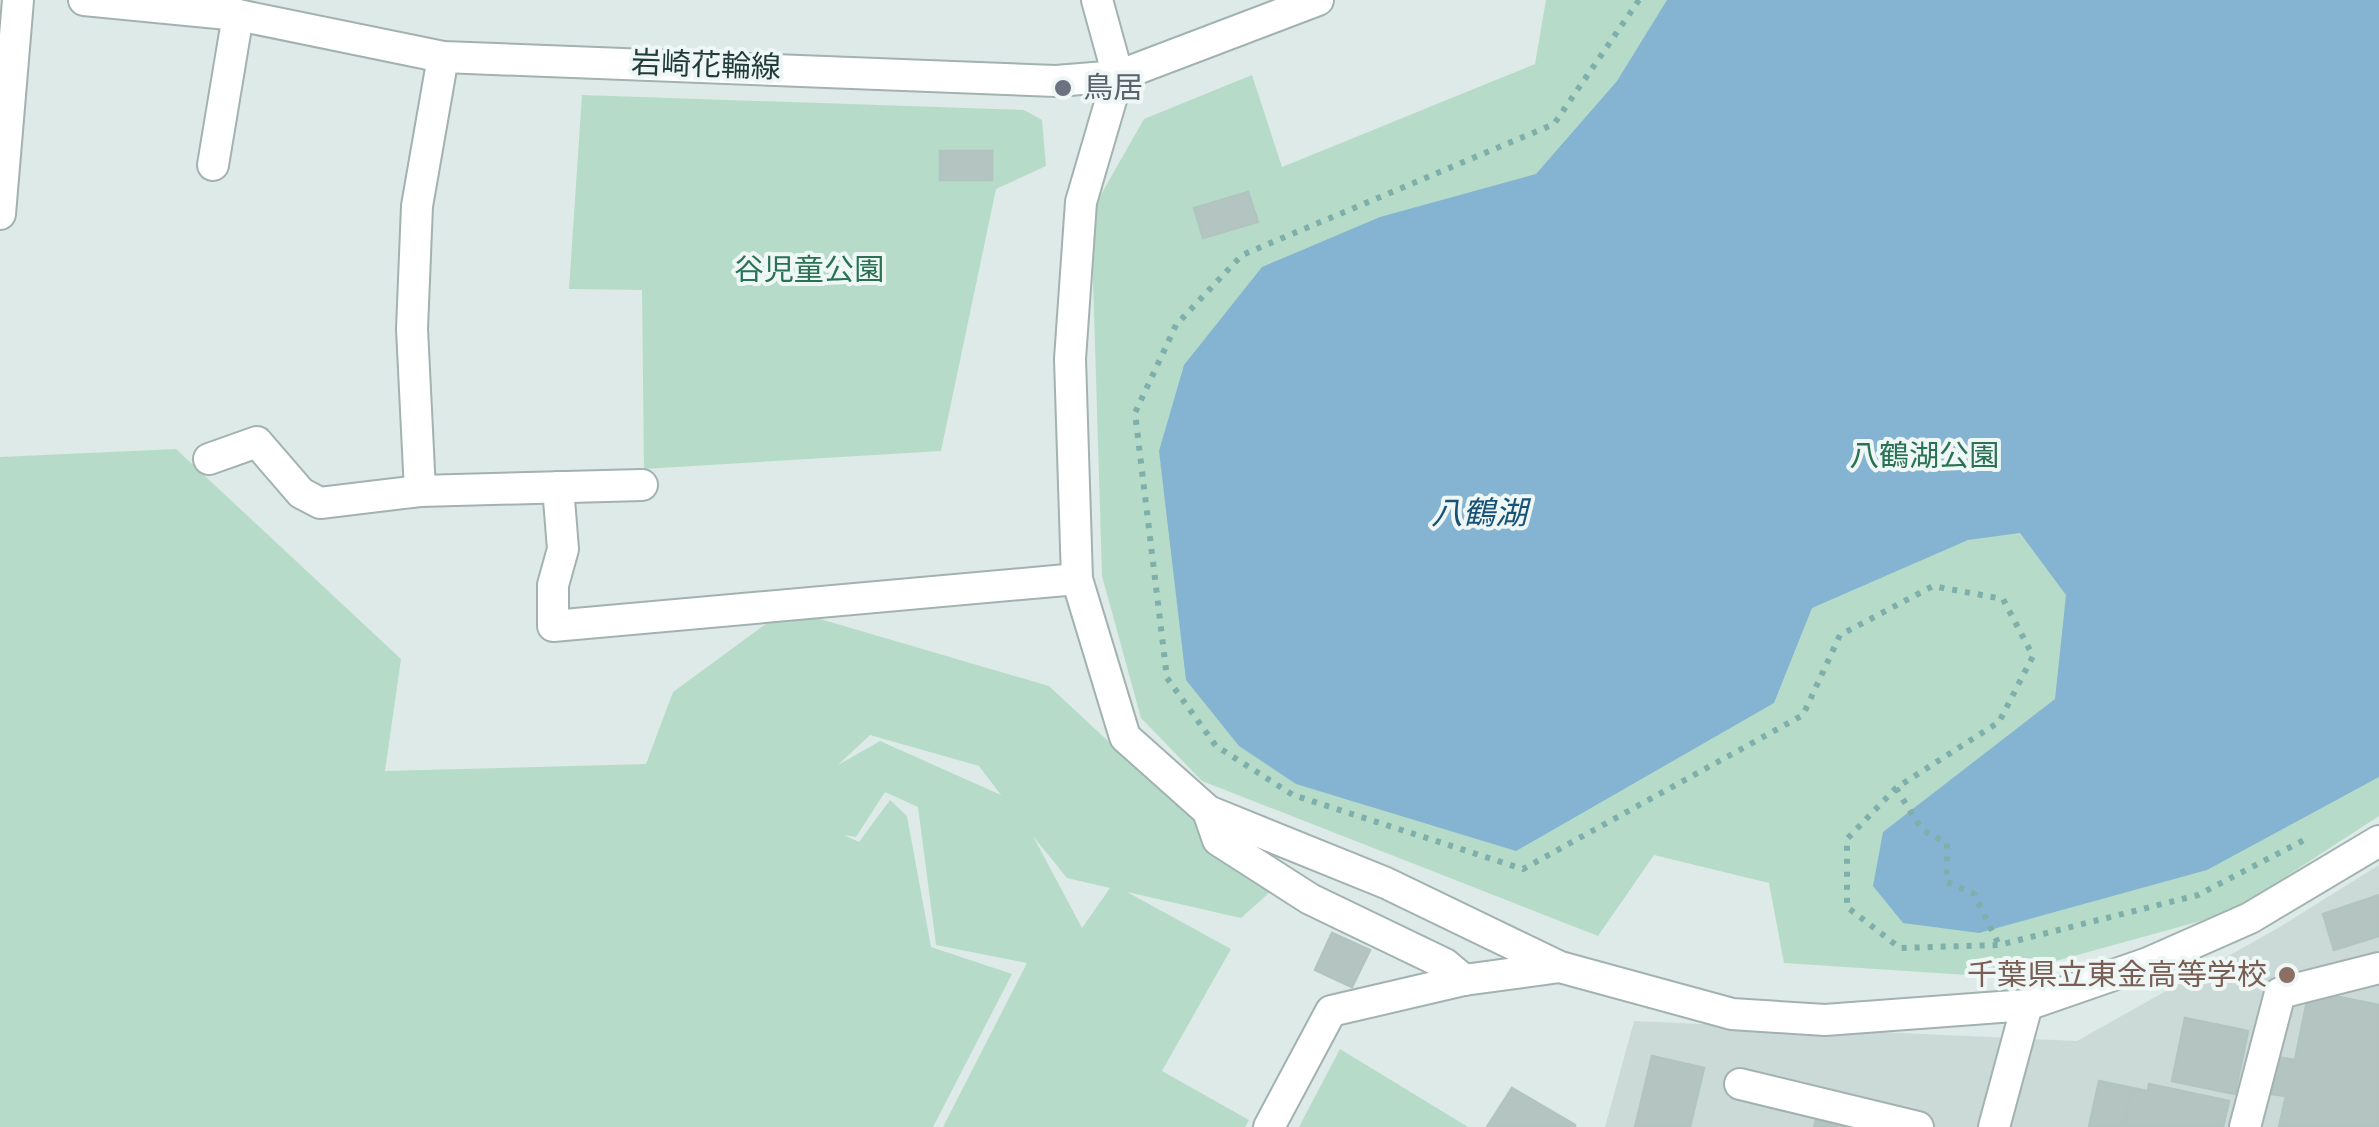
<svg xmlns="http://www.w3.org/2000/svg" width="2379" height="1127" font-family="'Golos Text','Noto Sans JP',sans-serif">
	<style>
		.built { fill: #ccdad7 }
		.green { fill: #b6dcc9; fill-rule: evenodd }
		.water { fill: #84b4d1 }
		.building { fill: #b4c5c1; stroke: #b1c4c0; stroke-width: 2.5 }
		.lines { fill: none; stroke-linecap: round; stroke-linejoin: round }
		.minor-casing { stroke: #a1b2b0; stroke-width: 34 }
		.path { stroke: #7eafaa; stroke-width: 6; stroke-dasharray: 5 8; stroke-linecap: butt }
		.minor { stroke: #fff; stroke-width: 30 }
		.worship-dot { fill: #6b7280; stroke: #eef7f5; stroke-width: 4 }
		.education-dot { fill: #8d6e63; stroke: #eef7f5; stroke-width: 4 }
		.labels { text-anchor: middle; stroke-width: 8; stroke-linejoin: round; paint-order: stroke }
		.street-label { font-size: 30px; fill: #1f3a39; stroke: #eef7f5 }
		.worship-label { font-size: 30px; fill: #5b616d; stroke: #eef7f5; text-anchor: start }
		.park-label { font-size: 30px; fill: #297255; stroke: #eef7f5 }
		.education-label { font-size: 30px; fill: #785e54; stroke: #eef7f5; text-anchor: end }
		.water-label { font-size: 32px; font-style: italic; fill: #195277; stroke: #eef7f5 }
	</style>
	<rect width="100%" height="100%" fill="#deeae8"/>
	<polygon class="built" points="2379,865 2379,1127 1605,1127 1634,1021 2077,1041 2278,928"/>
	<g class="green">
		<polygon points="1546,0 2379,0 2379,816 2230,913 1998,977 1784,963 1769,883 1654,855 1598,936 1202,781 1141,718 1102,576 1091,212 1144,119 1252,75 1282,167 1535,64"/>
		<polygon points="582,95 1024,110 1042,120 1046,166 996,189 941,451 644,469 642,290 569,289"/>
		<path d="M176 449 401 659 385 771 646 764 673 692 786 609 1049 686 1270 892 1241 918 1127 892 1231 949 1162 1071 1249 1120 1245 1127H943L1027 963 936 945 918 807 885 792 856 837 844 835 859 842 890 800 907 816 931 947 1012 974 933 1127H0V457ZM870 735 979 766 1001 795 880 741 838 765ZM1033 836 1067 878 1110 888 1082 928Z"/>
		<polygon points="1340,1049 1468,1127 1299,1127"/>
	</g>
	<polygon class="water" points="1667,0 2379,0 2379,777 2207,870 1979,933 1903,923 1873,886 1883,832 2055,699 2066,595 2020,533 1968,540 1812,608 1774,703 1516,851 1296,784 1239,746 1186,680 1159,451 1184,365 1262,267 1380,217 1536,174 1617,81"/>
	<g class="building">
		<rect x="940" y="151" width="52" height="29"/>
		<polygon points="1248,192 1258,222 1203,238 1194,208"/>
		<polygon points="2379,895 2379,936 2334,950 2323,914"/>
		<polygon points="1332,933 1370,950 1352,987 1315,970"/>
		<polygon points="2309,991 2379,1005 2379,1127 2279,1127 2286,1096 2271,1094 2278,1057 2295,1060"/>
		<polygon points="2185,1018 2248,1031 2235,1094 2172,1081"/>
		<polygon points="1652,1056 1704,1068 1690,1127 1635,1127"/>
		<polygon points="2099,1081 2132,1088 2124,1127 2089,1127"/>
		<polygon points="2149,1084 2229,1101 2223,1127 2124,1127 2132,1088 2148,1091"/>
		<polygon points="1512,1088 1575,1125 1575,1127 1487,1127"/>
		<polygon points="1816,1120 1848,1127 1814,1127"/>
	</g>
	<g class="lines">
		<defs>
			<g id="minor">
				<polyline points="84,0 238,15 443,57 1056,81 1118,76 1318,0"/>
				<polyline points="1097,0 1118,76 1081,202 1070,359 1077,579 1125,737 1208,811 1386,883 1560,967 1732,1014 1825,1020 2027,1005 2148,963 2250,918 2379,841"/>
				<polyline points="213,165 238,15"/>
				<polyline points="0,214 18,0"/>
				<polyline points="209,459 257,442 301,493 320,503 420,491 642,485"/>
				<polyline points="558,487 563,549 553,585 553,626 1077,579"/>
				<polyline points="420,491 412,329 417,206 443,57"/>
				<polyline points="1208,811 1218,840 1310,899 1445,964 1464,980"/>
				<polyline points="1740,1084 1918,1127"/>
				<polyline points="1269,1127 1331,1011 1464,980 1560,967"/>
				<polyline points="1994,1127 2027,1005"/>
				<polyline points="2245,1127 2280,993 2379,968"/>
			</g>
		</defs>
		<use href="#minor" class="minor-casing"/>
		<g class="path">
			<polyline points="1639,0 1554,124 1242,255 1176,325 1135,413 1167,678 1216,746 1293,795 1523,869 1803,715 1840,635 1933,586 2003,599 2033,656 1999,722 1896,788 1847,839 1847,907 1900,948 1999,945 2198,895 2306,839"/>
			<polyline points="1896,788 1922,830 1947,843 1947,882 1974,894 1999,945"/>
		</g>
		<use href="#minor" class="minor"/>
	</g>
	<circle class="worship-dot" cx="1063" cy="88" r="10"/>
	<circle class="education-dot" cx="2287" cy="975" r="10"/>
	<g class="labels">
		<g class="street-label">
			<text transform="translate(706 65) rotate(2)" y="10">岩崎花輪線</text>
		</g>
		<g class="worship-label">
			<text x="1083" y="98">鳥居</text>
		</g>
		<g class="park-label">
			<text x="809" y="280">谷児童公園</text>
			<text x="1924" y="466">八鶴湖公園</text>
		</g>
		<g class="education-label">
			<text x="2267" y="985">千葉県立東金高等学校</text>
		</g>
		<g class="water-label">
			<text x="1479" y="524">八鶴湖</text>
		</g>
	</g>
</svg>
